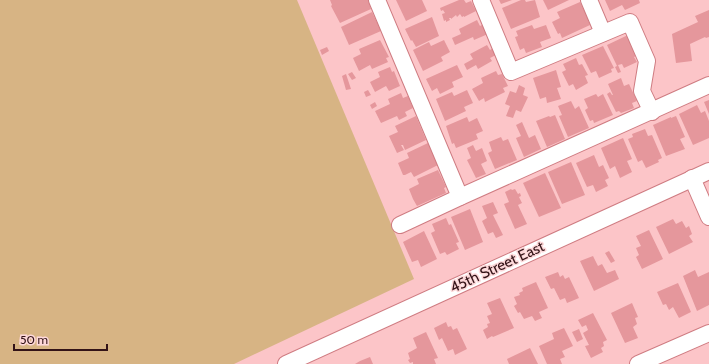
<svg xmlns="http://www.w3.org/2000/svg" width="709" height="364" font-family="Cabin,sans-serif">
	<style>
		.green { fill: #d7b484 }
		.building { fill: #e5979c }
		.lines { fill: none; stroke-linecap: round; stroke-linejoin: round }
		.minor-casing { stroke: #cf7c82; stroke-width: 18 }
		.minor { stroke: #fff; stroke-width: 16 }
		.labels { text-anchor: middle; stroke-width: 3; stroke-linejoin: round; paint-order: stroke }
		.street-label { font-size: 15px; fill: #331317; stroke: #fdd8d9 }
	</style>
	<rect width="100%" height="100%" fill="#fcc5c8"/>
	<polygon class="green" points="0,0 297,0 414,279 234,364 0,364"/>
	<g class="building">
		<polygon points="330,0 368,0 371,9 340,23 331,6 332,5"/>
		<polygon points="396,0 422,0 427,11 406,21"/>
		<polygon points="459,0 464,0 466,3 471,1 476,11 464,17 464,16 462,17 460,14 457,17 456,15 451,19 451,18 449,18 450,20 446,22 446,20 444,21 442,14 445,13 443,10 441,11 440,8"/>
		<polygon points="499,0 512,0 501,4"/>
		<polygon points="521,0 525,0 526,2 535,0 540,17 511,29 502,8"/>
		<polygon points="543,0 569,0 548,10"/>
		<polygon points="605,0 639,0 640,3 625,10 622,5 610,11"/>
		<polygon points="580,2 589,20 588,20 590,25 562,38 560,33 558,34 552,22 560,18 557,12"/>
		<polygon points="709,10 709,37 706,38 705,37 690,44 692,61 676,63 672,34 698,22 695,16"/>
		<polygon points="372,12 381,31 349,45 341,27"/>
		<polygon points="432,17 439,36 416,47 412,40 411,41 405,29"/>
		<polygon points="477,20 480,26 484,24 488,34 474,40 473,37 455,45 452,38 461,34 459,29"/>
		<polygon points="532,25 534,29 546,25 551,38 540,42 542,47 526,53 524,48 520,50 515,37 518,36 516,31"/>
		<polygon points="628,35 638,55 634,57 637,62 624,68 622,64 618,65 621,72 618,73 615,67 617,66 607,45"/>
		<polygon points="380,40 389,57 386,58 388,62 372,69 370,65 359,71 353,58 361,54 359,49"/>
		<polygon points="444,40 450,52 441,57 443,61 423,71 413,50 429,42 431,46"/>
		<polygon points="487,45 490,50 493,48 496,55 490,58 492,61 478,69 476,65 467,70 464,64 473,59 470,54"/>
		<polygon points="603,46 614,68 611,69 612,72 599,78 596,71 591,73 582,55"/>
		<polygon points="327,47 329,51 322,55 320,50"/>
		<polygon points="576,58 579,65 582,64 588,75 585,76 588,83 576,90 573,84 569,86 562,72 566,70 563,64"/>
		<polygon points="457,65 463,77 452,82 454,87 440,94 437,88 432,91 426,79"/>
		<polygon points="390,67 392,72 394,71 400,86 389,91 386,86 375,92 370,82 380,77 378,72"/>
		<polygon points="556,70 561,87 557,88 561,99 547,103 546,97 540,99 533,78"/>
		<polygon points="496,71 498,75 502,74 508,86 503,88 505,92 485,102 484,98 479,101 472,89 483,83 481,78"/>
		<polygon points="352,72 356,78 352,80 348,74"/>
		<polygon points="346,74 351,89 346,90 342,76"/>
		<polygon points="621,78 624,86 629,84 637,101 632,103 634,108 621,113 619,111 616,112 607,94 610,92 612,95 613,95 608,84"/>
		<polygon points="519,85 525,88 523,95 528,97 521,112 516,110 513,118 506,116 510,106 505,104 510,91 516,93"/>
		<polygon points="368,90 371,95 366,97 364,92"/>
		<polygon points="467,90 473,103 464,107 466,111 445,121 436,99 452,92 454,96"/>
		<polygon points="401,93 403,98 408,96 413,108 405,112 407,116 399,120 397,116 381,123 375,111 390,104 388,99"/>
		<polygon points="596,94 598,97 603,94 613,115 594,123 593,120 590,121 585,110 588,108 584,99"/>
		<polygon points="709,100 709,114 704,102"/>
		<polygon points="571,101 575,109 579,106 589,128 568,137 559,116 562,115 558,106"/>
		<polygon points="375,102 377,106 372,109 370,105"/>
		<polygon points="697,105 701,113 705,111 709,121 709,138 693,145 679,114"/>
		<polygon points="555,115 565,139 547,147 536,121 549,116 550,117"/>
		<polygon points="416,116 426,140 405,150 403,145 401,145 404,150 397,153 389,136 398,132 395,126"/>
		<polygon points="676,116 685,137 680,139 685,149 666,156 653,125 671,117 671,118"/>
		<polygon points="467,117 469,122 477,118 483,131 476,134 478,139 456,148 454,143 452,144 446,126"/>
		<polygon points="522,122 529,138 535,135 541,149 524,157 516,138 521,136 516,125"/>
		<polygon points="645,129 648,136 652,135 662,158 658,160 659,162 646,168 642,160 638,162 628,139 633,137 632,134"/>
		<polygon points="501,137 503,141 508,139 517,160 495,169 488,153 492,151 489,142"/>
		<polygon points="623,138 632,159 627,161 632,172 620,178 615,166 610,169 601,148"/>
		<polygon points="428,143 438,165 414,177 411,172 405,175 403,175 398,163 409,158 407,153"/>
		<polygon points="473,145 476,151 482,148 487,161 481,164 486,174 476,178 467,160 471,158 467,148"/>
		<polygon points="594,155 599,167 603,165 609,178 605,180 608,186 596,192 593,185 587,187 576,163"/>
		<polygon points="571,162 585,195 562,204 548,172"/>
		<polygon points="438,170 446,187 444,188 446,193 417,206 413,199 409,189 419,184 417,179"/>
		<polygon points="545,173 561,208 539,217 523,183"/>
		<polygon points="511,189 512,190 515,189 518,194 520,193 521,196 519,197 522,203 518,205 527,224 515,229 504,204 509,202 505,192"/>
		<polygon points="493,202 498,213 493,215 503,235 496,238 493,232 488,234 482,221 487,218 482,206"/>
		<polygon points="470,209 483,242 465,250 451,217"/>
		<polygon points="446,218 449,225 451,224 459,242 456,243 459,249 447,255 445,252 440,254 431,233 435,231 432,224"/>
		<polygon points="673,219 676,224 682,221 686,228 689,226 692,234 689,236 693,242 669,254 656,227"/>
		<polygon points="649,230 663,259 642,269 636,257 639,255 636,248 641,246 636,236"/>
		<polygon points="424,231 437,259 421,267 418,260 412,262 403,242"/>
		<polygon points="609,251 615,261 611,263 605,253"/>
		<polygon points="593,256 598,266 602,264 607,273 615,270 619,279 594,291 580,261"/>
		<polygon points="695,270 698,277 709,272 709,305 697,311 683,276"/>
		<polygon points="558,272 560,277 563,275 565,279 569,277 579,298 567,303 565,298 560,300 554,288 551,289 545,277"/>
		<polygon points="536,282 548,308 539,312 542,318 535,321 532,316 524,319 520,312 518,313 514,306 517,304 514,297 520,295 519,293 523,291 522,288"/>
		<polygon points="678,283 691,312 679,318 673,307 669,310 666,304 663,305 657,292"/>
		<polygon points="500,298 514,328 493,337 492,336 487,339 483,330 488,327 487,324 490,323 487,316 492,314 487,303"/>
		<polygon points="632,303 638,317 635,318 637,324 633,327 638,338 625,343 611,313"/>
		<polygon points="593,313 607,340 603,342 604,346 601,348 603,352 591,358 585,346 589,345 583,333 588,330 586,325 582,327 578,320"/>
		<polygon points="446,322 448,327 451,326 453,330 457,328 467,349 455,355 453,349 448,351 442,338 439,340 434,328"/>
		<polygon points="564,328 573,346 562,351 565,357 560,359 562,364 547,364 539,346 554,339 552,333"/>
		<polygon points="579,329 583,339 577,342 572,332"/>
		<polygon points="426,332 438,358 434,359 436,364 413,364 413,362 410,363 408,360 410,359 408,353 417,348 413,338"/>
		<polygon points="530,348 538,364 509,364 507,359"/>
		<polygon points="370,357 373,364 355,364 360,361"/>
	</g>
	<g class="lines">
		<defs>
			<g id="minor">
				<polyline points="377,0 460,197"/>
				<polyline points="481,0 511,72 630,22 647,61 642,91 652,112"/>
				<polyline points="589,0 603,33"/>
				<polyline points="692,178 709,217"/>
				<polyline points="400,225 460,197 709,85"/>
				<polyline points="286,364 709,171"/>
				<polyline points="638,364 709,333"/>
			</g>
		</defs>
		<use href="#minor" class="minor-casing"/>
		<use href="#minor" class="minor"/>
	</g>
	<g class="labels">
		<g class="street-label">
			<text transform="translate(497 267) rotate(-25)" y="5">45th Street East</text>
		</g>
	</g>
	<path d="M14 344v6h93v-6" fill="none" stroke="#331317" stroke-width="2"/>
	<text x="20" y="344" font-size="12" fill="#331317" stroke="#fdd8d9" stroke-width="3" paint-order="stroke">50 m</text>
</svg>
